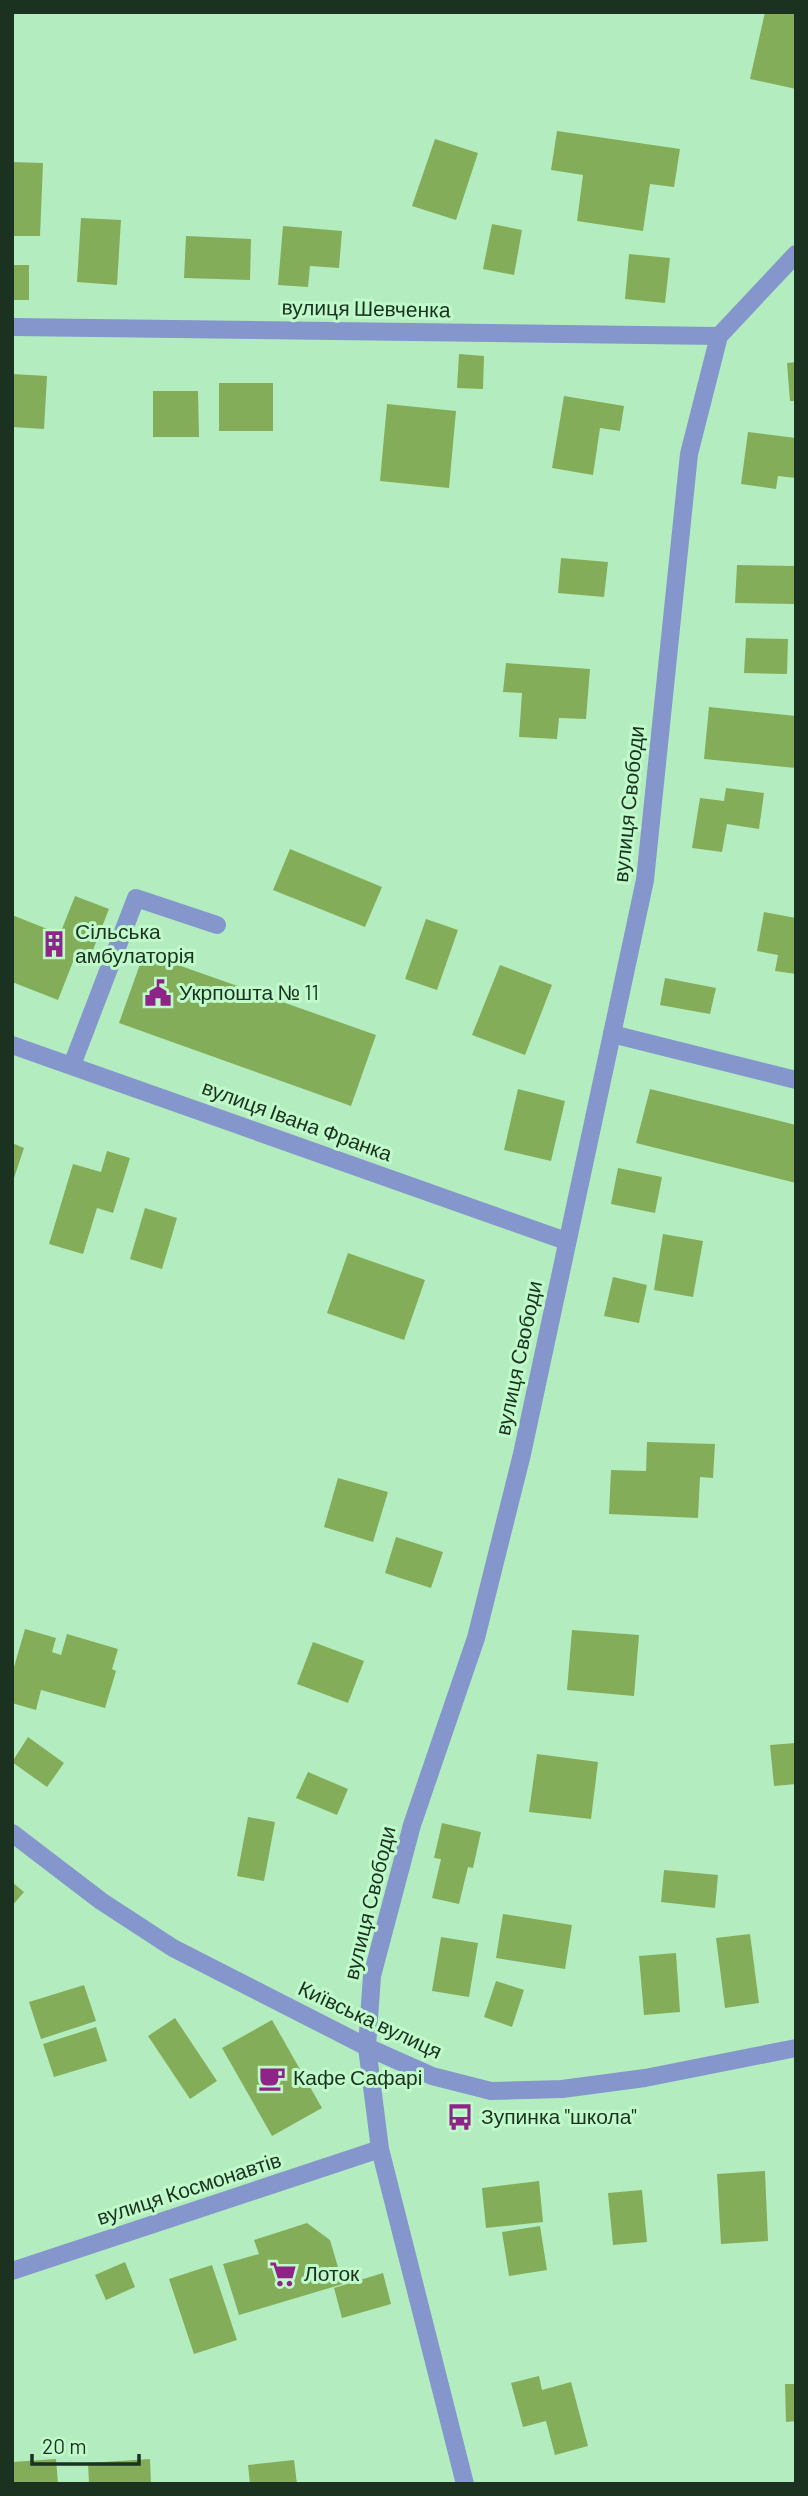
<svg xmlns="http://www.w3.org/2000/svg" width="808" height="2496" font-family="Barlow,sans-serif">
	<style>
		.building { fill: #84ad59 }
		.lines { fill: none; stroke-linecap: round; stroke-linejoin: round }
		.minor { stroke: #8596cc; stroke-width: 18 }
		.labels { text-anchor: middle; stroke-width: 6; stroke-linejoin: round; paint-order: stroke }
		.street-label { font-size: 21px; fill: #1b3220; stroke: #c0facb }
		.poi-label { font-size: 21px; fill: #1b3220; stroke: #c0facb; text-anchor: start }
	</style>
	<rect width="100%" height="100%" fill="#b3edbf"/>
	<g class="building">
		<polygon points="765,12 796,12 796,89 750,79"/>
		<polygon points="557,131 680,149 674,187 650,184 643,231 577,221 583,175 551,170"/>
		<polygon points="435,139 478,153 456,220 412,206"/>
		<polygon points="12,162 43,163 40,236 12,236"/>
		<polygon points="81,218 121,220 117,285 77,282"/>
		<polygon points="492,224 522,230 514,275 483,269"/>
		<polygon points="283,226 342,231 339,268 310,266 308,287 278,285"/>
		<polygon points="186,236 251,239 250,280 184,278"/>
		<polygon points="629,254 670,258 665,303 625,299"/>
		<rect x="12" y="265" width="17" height="35"/>
		<polygon points="459,354 484,356 483,389 457,388"/>
		<polygon points="796,362 796,401 790,401 787,363"/>
		<polygon points="12,374 47,376 44,429 12,427"/>
		<rect x="219" y="383" width="54" height="48"/>
		<polygon points="153,391 198,391 199,437 153,437"/>
		<polygon points="564,396 624,406 620,431 600,428 593,475 552,468"/>
		<polygon points="387,404 456,411 449,488 380,481"/>
		<polygon points="748,432 796,438 796,478 778,476 776,489 741,484"/>
		<polygon points="561,558 608,562 604,597 558,593"/>
		<polygon points="737,565 796,566 795,604 735,603"/>
		<polygon points="746,638 788,639 787,674 744,673"/>
		<polygon points="506,663 590,669 586,719 559,718 557,739 519,737 522,693 503,692"/>
		<polygon points="709,707 796,716 796,768 704,759"/>
		<polygon points="726,788 764,793 759,829 727,824 722,852 692,848 700,798 724,801"/>
		<polygon points="290,849 382,887 365,927 273,890"/>
		<polygon points="75,896 109,909 89,960 76,954 58,1000 12,982 12,915 60,934"/>
		<polygon points="764,912 796,918 796,974 775,971 778,955 757,951"/>
		<polygon points="426,919 458,930 437,990 405,979"/>
		<polygon points="144,953 376,1035 351,1106 119,1023"/>
		<polygon points="500,965 552,985 525,1055 472,1035"/>
		<polygon points="665,978 716,988 710,1014 660,1005"/>
		<polygon points="518,1089 565,1101 551,1161 504,1150"/>
		<polygon points="650,1089 796,1125 796,1183 636,1143"/>
		<polygon points="12,1143 24,1148 13,1181 12,1181"/>
		<polygon points="107,1151 130,1158 113,1213 97,1208 83,1254 49,1244 73,1164 101,1172"/>
		<polygon points="618,1168 662,1177 655,1213 611,1204"/>
		<polygon points="145,1208 177,1218 162,1269 130,1259"/>
		<polygon points="663,1234 703,1241 693,1297 654,1290"/>
		<polygon points="348,1253 425,1280 404,1340 327,1313"/>
		<polygon points="613,1277 647,1285 639,1323 604,1316"/>
		<polygon points="647,1442 715,1444 713,1478 700,1477 698,1518 609,1514 611,1470 646,1471"/>
		<polygon points="338,1478 388,1492 373,1542 324,1527"/>
		<polygon points="396,1537 443,1552 431,1588 385,1573"/>
		<polygon points="25,1629 56,1638 52,1652 61,1655 67,1634 118,1649 112,1669 116,1671 105,1708 41,1690 36,1710 12,1703 12,1674"/>
		<polygon points="572,1630 639,1635 634,1696 567,1690"/>
		<polygon points="313,1642 364,1661 348,1703 297,1684"/>
		<polygon points="28,1737 64,1763 47,1787 12,1762"/>
		<polygon points="796,1743 796,1784 774,1786 770,1745"/>
		<polygon points="537,1754 598,1762 591,1819 529,1812"/>
		<polygon points="308,1772 348,1789 337,1815 296,1798"/>
		<polygon points="248,1817 275,1822 264,1881 237,1876"/>
		<polygon points="442,1823 481,1832 473,1868 468,1867 459,1904 432,1898 441,1859 434,1858"/>
		<polygon points="664,1870 718,1875 715,1908 661,1902"/>
		<polygon points="12,1882 24,1892 12,1906"/>
		<polygon points="503,1914 572,1925 565,1969 496,1958"/>
		<polygon points="750,1934 759,2003 725,2008 716,1938"/>
		<polygon points="441,1937 478,1943 469,1997 432,1991"/>
		<polygon points="676,1953 680,2012 644,2015 639,1956"/>
		<polygon points="496,1981 524,1990 512,2027 484,2017"/>
		<polygon points="84,1985 96,2021 41,2039 29,2002"/>
		<polygon points="175,2018 217,2081 190,2099 148,2036"/>
		<polygon points="272,2020 322,2108 272,2136 222,2048"/>
		<polygon points="96,2027 107,2061 54,2077 43,2044"/>
		<polygon points="765,2171 768,2241 721,2244 717,2174"/>
		<polygon points="539,2181 543,2222 486,2228 482,2188"/>
		<polygon points="642,2190 647,2242 613,2245 608,2193"/>
		<polygon points="307,2223 330,2240 343,2284 239,2315 223,2264 259,2254 254,2240"/>
		<polygon points="540,2226 547,2270 509,2276 502,2232"/>
		<polygon points="125,2262 135,2287 106,2300 95,2275"/>
		<polygon points="212,2265 237,2340 194,2354 169,2279"/>
		<polygon points="383,2273 391,2304 342,2318 334,2288"/>
		<polygon points="539,2376 542,2390 571,2382 588,2446 555,2455 546,2421 523,2427 511,2383"/>
		<polygon points="785,2384 796,2384 796,2421 786,2422"/>
		<polygon points="56,2459 58,2484 12,2484 12,2462"/>
		<polygon points="150,2459 151,2484 89,2484 88,2463"/>
		<polygon points="294,2460 297,2484 250,2484 248,2465"/>
	</g>
	<g class="lines">
		<g class="minor">
			<polyline points="12,327 719,336"/>
			<polyline points="612,1034 796,1080"/>
			<polyline points="12,1045 566,1241"/>
			<polyline points="72,1065 136,898 217,925"/>
			<polyline points="12,1833 101,1901 173,1948 367,2047 432,2076 491,2091 562,2089 645,2078 796,2048"/>
			<polyline points="12,2271 380,2149"/>
			<polyline points="465,2484 380,2149 367,2047 372,1976 412,1825 476,1638 522,1454 645,880 689,454 719,336 796,254"/>
		</g>
	</g>
	<defs>
		<symbol id="building-bare" viewBox="-9 -9 18 18"><path d="M-4-6H4V6H1V3H-1V6H-4ZM-2.5-4.3h1.7v1.8h-1.7ZM.8-4.3h1.7v1.8H.8ZM-2.5-1h1.7V.8h-1.7ZM.8-1h1.7V.8H.8Z" fill="#8e2488" stroke="#c0facb" stroke-width="2.5" paint-order="stroke"/></symbol>
		<symbol id="civic-bare" viewBox="-9 -9 18 18"><path d="M-.6-6.5H3V-4.5H.6V-3L4-1V1h2V6H-6V1h2V-1L-.6-3ZM-1.2 2.5V6h2.4V2.5Z" fill="#8e2488" stroke="#c0facb" stroke-width="2.5" paint-order="stroke"/></symbol>
		<symbol id="cafe-bare" viewBox="-9 -9 18 18"><path d="M-5.5-4.5H6V0H3Q3 3.5 0 3.5H-2.5Q-5.5 3.5-5.5 0ZM3-3.2v2h1.7v-2ZM-6 4.5H4V6H-6Z" fill="#8e2488" stroke="#c0facb" stroke-width="2.5" paint-order="stroke"/></symbol>
		<symbol id="bus-bare" viewBox="-9 -9 18 18"><path d="M-5-6H5V4H4V6H2V4H-2V6H-4V4H-5ZM-3.5-4V0h7V-4ZM-3.5 1.2v1.5H-2V1.2ZM2 1.2v1.5H3.5V1.2Z" fill="#8e2488" stroke="#c0facb" stroke-width="2.5" paint-order="stroke"/></symbol>
		<symbol id="supermarket-bare" viewBox="-9 -9 18 18"><path d="M-6-5.5h2.5l.6 2H6L4.5 2H-2.5L-4.4-4H-6ZM-1.5 3.2a1.3 1.3 0 1 0 .1 0ZM3 3.2a1.3 1.3 0 1 0 .1 0Z" fill="#8e2488" stroke="#c0facb" stroke-width="2.5" paint-order="stroke"/></symbol>
	</defs>
	<g fill-rule="evenodd">
		<use href="#building-bare" x="35" y="925" width="38" height="38"/>
		<use href="#civic-bare" x="139" y="974" width="38" height="38"/>
		<use href="#cafe-bare" x="253" y="2059" width="38" height="38"/>
		<use href="#bus-bare" x="441" y="2098" width="38" height="38"/>
		<use href="#supermarket-bare" x="264" y="2255" width="38" height="38"/>
	</g>
	<g class="labels">
		<g class="street-label">
			<text transform="translate(366 309) rotate(1)" y="7">вулиця Шевченка</text>
			<text transform="translate(629 804) rotate(-84)" y="7">вулиця Свободи</text>
			<text transform="translate(297 1121) rotate(20)" y="7">вулиця Івана Франка</text>
			<text transform="translate(519 1358) rotate(-78)" y="7">вулиця Свободи</text>
			<text transform="translate(370 1903) rotate(-76)" y="7">вулиця Свободи</text>
			<text transform="translate(370 2020) rotate(25)" y="7">Київська вулиця</text>
			<text transform="translate(189 2189) rotate(-18)" y="7">вулиця Космонавтів</text>
		</g>
		<g class="poi-label">
			<text x="75" y="939">Сільська<tspan x="75" dy="24">амбулаторія</tspan></text>
			<text x="179" y="1000">Укрпошта № 11</text>
			<text x="293" y="2085">Кафе Сафарі</text>
			<text x="481" y="2124">Зупинка "школа"</text>
			<text x="304" y="2281">Лоток</text>
		</g>
	</g>
	<rect width="808" height="2496" fill="none" stroke="#1b3220" stroke-width="28"/>
	<path d="M32 2454v10h107v-10" fill="none" stroke="#1b3220" stroke-width="3.5"/>
	<text x="42" y="2454" font-size="21" fill="#1b3220" stroke="#c0facb" stroke-width="5" paint-order="stroke">20 m</text>
</svg>
